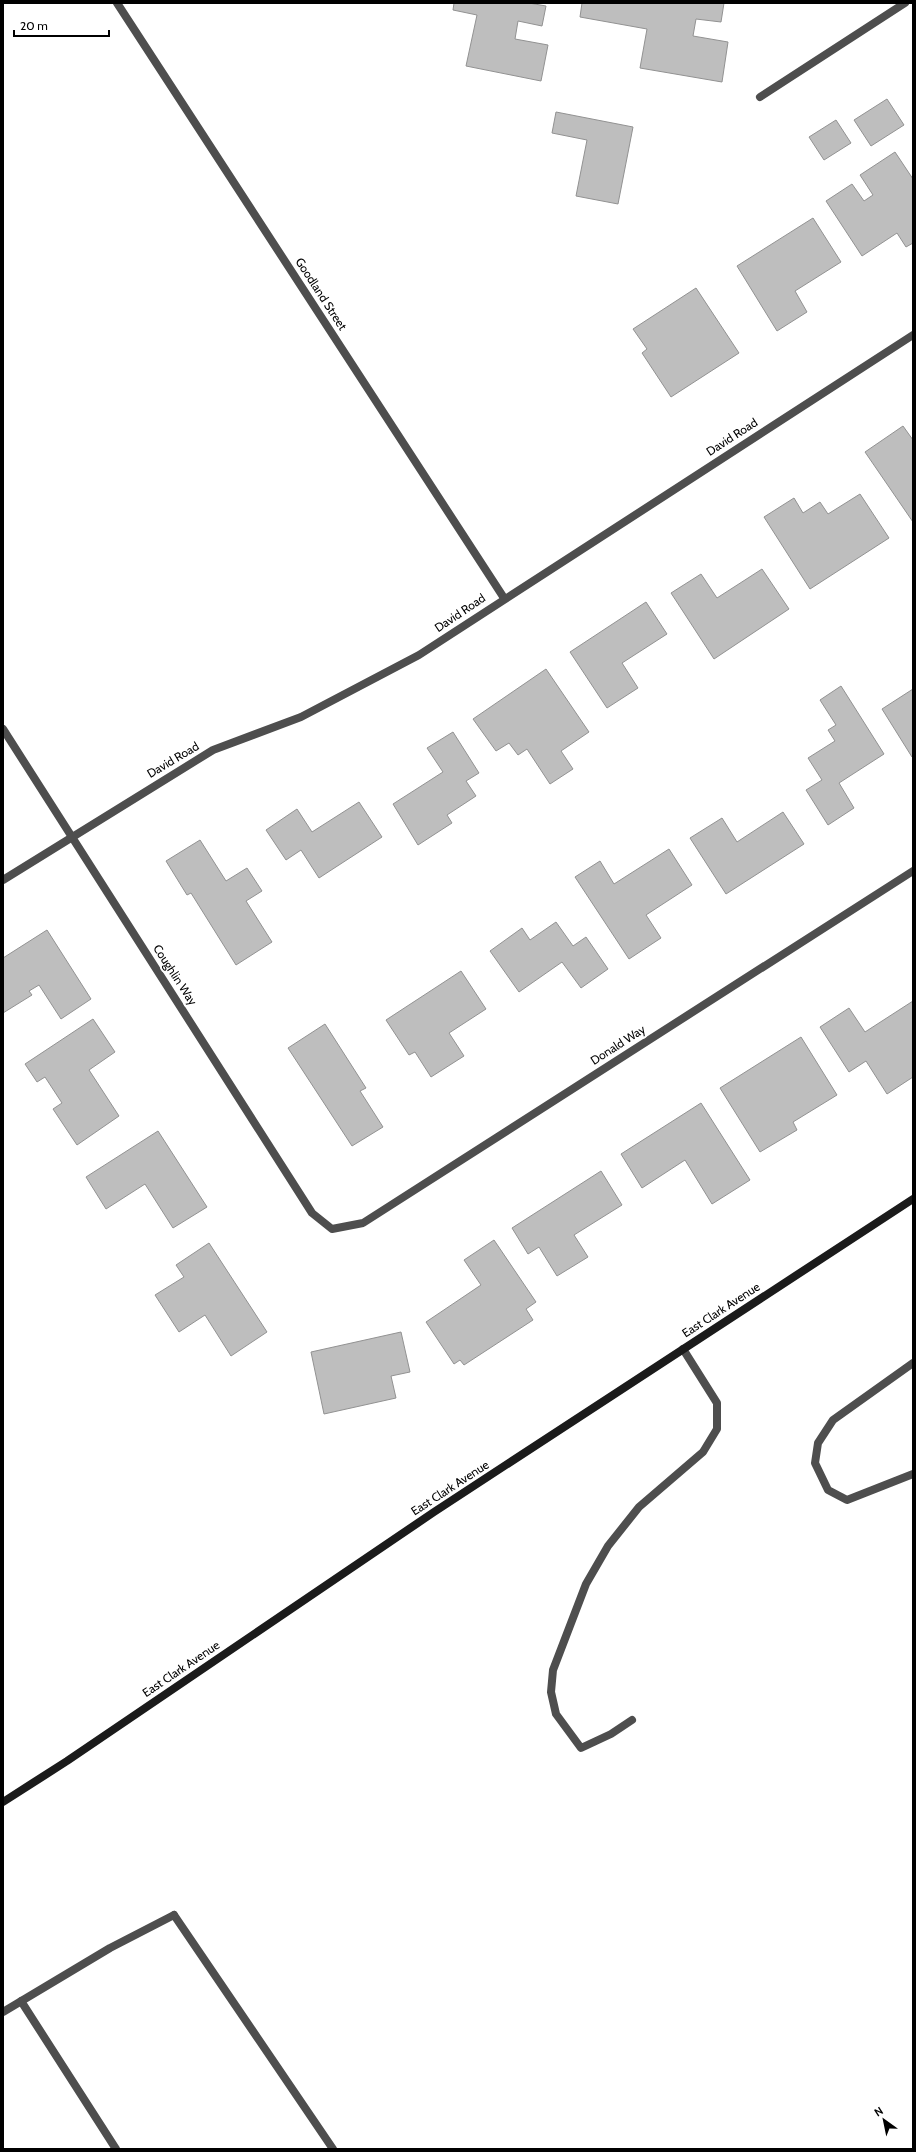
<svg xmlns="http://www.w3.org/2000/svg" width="916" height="2152" font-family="Cabin,sans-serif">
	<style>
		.building { fill: #bebebe; stroke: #929292 }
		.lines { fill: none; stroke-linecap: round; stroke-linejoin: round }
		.service { stroke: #4e4e4e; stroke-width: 8 }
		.minor { stroke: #4e4e4e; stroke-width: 8 }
		.secondary { stroke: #1b1b1b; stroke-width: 8 }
		.labels { text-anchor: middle; stroke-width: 4; stroke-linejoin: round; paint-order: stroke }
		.street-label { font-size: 12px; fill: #000; stroke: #fff }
	</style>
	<rect width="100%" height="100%" fill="#fff"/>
	<g class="building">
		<polygon points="454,3 529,3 546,6 542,26 518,21 515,39 548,45 541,81 466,66 477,15 453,10"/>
		<polygon points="582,3 724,3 721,22 696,19 693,36 728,42 722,82 640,68 647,29 580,17"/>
		<polygon points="887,99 904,125 871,146 854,120"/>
		<polygon points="556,112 633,127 618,204 576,196 587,140 552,133"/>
		<polygon points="836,120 851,143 824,160 809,137"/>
		<polygon points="895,152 913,179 913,243 906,247 897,233 862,256 826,201 852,184 864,201 873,195 860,175"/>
		<polygon points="813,218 841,262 795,291 807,312 777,331 737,266"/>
		<polygon points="696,288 739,353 671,397 642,353 647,349 633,329"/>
		<polygon points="903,426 913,440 913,522 865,452"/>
		<polygon points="860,494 889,538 810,589 764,517 794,498 803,513 820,502 828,514"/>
		<polygon points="762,569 789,609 714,659 671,593 701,574 717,598"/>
		<polygon points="646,602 667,634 622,663 638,688 607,708 570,652"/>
		<polygon points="546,669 589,732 561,751 573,769 550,784 527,749 518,755 509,743 496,751 473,719"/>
		<polygon points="841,686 884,754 839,783 854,808 828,825 806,790 822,780 808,758 835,741 828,730 836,725 820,700"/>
		<polygon points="913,689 913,757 912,757 882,709"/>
		<polygon points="453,732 479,773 466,781 476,796 447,815 452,823 418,845 393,804 443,772 427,748"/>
		<polygon points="359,802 382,837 319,878 301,850 286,860 266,830 297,809 312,832"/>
		<polygon points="783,812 804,844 726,894 690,838 722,818 737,842"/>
		<polygon points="200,840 226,881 247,868 262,891 246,901 272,942 236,965 191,893 187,895 166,861"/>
		<polygon points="669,849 692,885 646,915 661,938 629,959 575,877 600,861 614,884"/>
		<polygon points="556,922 573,946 586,937 608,969 581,988 562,962 519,992 490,951 522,928 530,940"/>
		<polygon points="47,930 91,999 61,1019 39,985 29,991 32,995 3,1013 3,958"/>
		<polygon points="461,971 486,1009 449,1033 464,1056 431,1077 415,1052 409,1055 386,1020"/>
		<polygon points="913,1001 913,1077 887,1094 866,1061 849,1072 820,1027 849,1008 865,1032"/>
		<polygon points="93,1019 115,1052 89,1070 119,1116 77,1145 53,1109 62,1103 45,1077 37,1082 25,1064"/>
		<polygon points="325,1024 366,1088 360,1091 383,1127 352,1146 288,1048"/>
		<polygon points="801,1037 837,1095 793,1122 797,1130 760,1152 720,1088"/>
		<polygon points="701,1103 750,1180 712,1204 685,1160 642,1188 621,1154"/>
		<polygon points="158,1131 207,1207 173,1228 145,1184 106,1209 86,1177"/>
		<polygon points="601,1171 622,1205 574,1235 588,1257 557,1276 539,1247 528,1254 512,1228"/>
		<polygon points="494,1240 536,1302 526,1309 533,1320 464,1365 460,1360 454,1364 426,1322 481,1285 464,1260"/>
		<polygon points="209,1243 267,1332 231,1356 205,1315 179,1332 155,1295 184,1277 176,1265"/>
		<polygon points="401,1332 410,1372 391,1376 396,1398 324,1414 311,1352"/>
	</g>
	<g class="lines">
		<g class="service">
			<polyline points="760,97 905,3"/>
			<polyline points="913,1363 833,1420 818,1443 815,1463 828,1490 847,1500 913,1474"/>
			<polyline points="632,1720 611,1734 581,1748 556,1714 551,1692 553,1670 586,1584 608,1546 639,1507 703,1452 717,1429 717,1403 683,1349"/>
			<polyline points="174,1915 333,2149"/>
			<polyline points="21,2001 116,2149"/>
		</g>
		<g class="minor">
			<polyline points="117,3 504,598"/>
			<polyline points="3,729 312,1213 332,1229 363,1223 913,871"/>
			<polyline points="3,880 213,750 301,717 419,655 913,335"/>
			<polyline points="3,2012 110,1948 174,1915"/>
		</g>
		<polyline class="secondary" points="3,1802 67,1761 434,1512 913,1199"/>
	</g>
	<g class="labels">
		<g class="street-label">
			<text transform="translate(321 294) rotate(57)" y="4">Goodland Street</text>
			<text transform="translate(732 437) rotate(-33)" y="4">David Road</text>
			<text transform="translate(460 613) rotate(-34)" y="4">David Road</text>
			<text transform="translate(173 760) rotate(-31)" y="4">David Road</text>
			<text transform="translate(175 975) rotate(57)" y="4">Coughlin Way</text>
			<text transform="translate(618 1045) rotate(-33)" y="4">Donald Way</text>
			<text transform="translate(721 1310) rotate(-33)" y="4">East Clark Avenue</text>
			<text transform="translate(450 1488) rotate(-33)" y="4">East Clark Avenue</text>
			<text transform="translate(181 1669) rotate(-34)" y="4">East Clark Avenue</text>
		</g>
	</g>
	<rect width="916" height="2152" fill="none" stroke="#000000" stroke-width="8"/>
	<g transform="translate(884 2120) rotate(327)" stroke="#ffffff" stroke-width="3" paint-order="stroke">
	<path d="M0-3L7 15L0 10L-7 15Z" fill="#000000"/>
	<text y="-6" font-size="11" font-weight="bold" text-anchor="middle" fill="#000000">N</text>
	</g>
	<path d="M14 30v6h95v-6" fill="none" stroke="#000000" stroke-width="2"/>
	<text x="20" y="30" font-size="12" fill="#000000" stroke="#ffffff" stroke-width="3" paint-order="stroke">20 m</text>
</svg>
